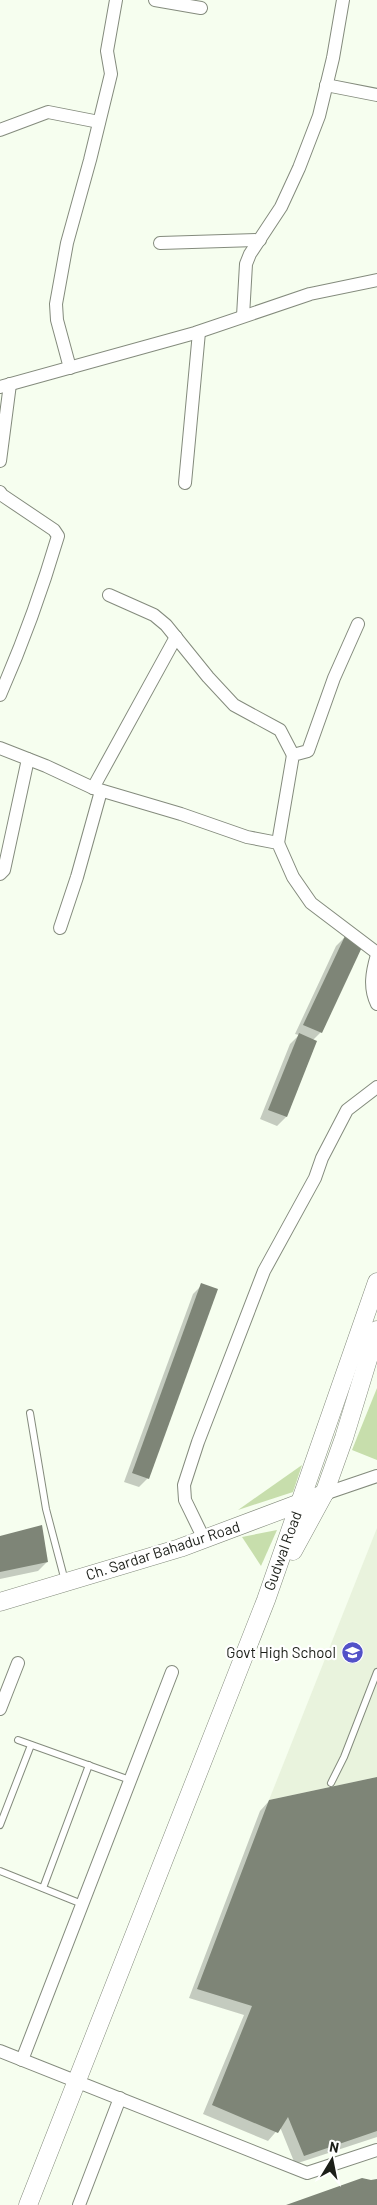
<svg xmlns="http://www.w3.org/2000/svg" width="377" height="2205" font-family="Barlow,sans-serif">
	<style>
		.built { fill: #e9f3dd }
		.green { fill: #c7deac }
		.shadow { fill: #0003 }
		.building { fill: #7e8577 }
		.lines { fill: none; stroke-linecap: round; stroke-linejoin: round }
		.service-casing { stroke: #848b7d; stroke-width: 8 }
		.minor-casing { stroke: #848b7d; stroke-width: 14 }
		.secondary-casing { stroke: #848b7d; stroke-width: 19 }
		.service { stroke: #fff; stroke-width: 6 }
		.minor { stroke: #fff; stroke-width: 12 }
		.secondary { stroke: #fff; stroke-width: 18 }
		.labels { text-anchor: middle; stroke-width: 4.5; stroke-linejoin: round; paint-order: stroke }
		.street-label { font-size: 15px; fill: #1c1f19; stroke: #fff }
		.poi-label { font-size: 15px; fill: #1c1f19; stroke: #fff; text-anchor: end }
	</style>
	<rect width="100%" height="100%" fill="#f6feef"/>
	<polygon class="built" points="377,1528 377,1777 269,1800"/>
	<g class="green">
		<polygon points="377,1388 377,1460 352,1450"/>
		<polygon points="302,1465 293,1492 238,1510"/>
		<polygon points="277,1530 261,1566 242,1537"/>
	</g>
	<g class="shadow">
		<polygon points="345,937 321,1032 313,1040 316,1042 286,1117 277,1126 260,1119 290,1044 299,1035 295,1034 336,946"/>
		<polygon points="202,1285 148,1478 139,1487 124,1482 193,1294"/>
		<polygon points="0,1537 47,1562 38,1571 0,1579"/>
		<polygon points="377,1778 377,2137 295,2164 280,2127 268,2141 203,2114 244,2015 189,1998 260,1811 269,1801"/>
	</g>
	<g class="building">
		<polygon points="345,936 363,945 322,1033 303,1025"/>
		<polygon points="299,1033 317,1041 287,1117 268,1110"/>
		<polygon points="201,1283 218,1289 149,1479 132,1473"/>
		<polygon points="42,1525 48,1562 0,1572 0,1536"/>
		<polygon points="377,1777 377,2131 304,2156 288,2117 278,2133 212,2105 252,2006 197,1989 269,1800"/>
		<polygon points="362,2178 371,2180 377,2179 377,2205 286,2205"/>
	</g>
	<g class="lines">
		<defs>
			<g id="service">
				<polyline points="30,1413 46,1509 65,1581"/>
				<polyline points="18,1740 130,1780"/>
				<polyline points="331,1783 344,1757 377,1672"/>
				<polyline points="0,1825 31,1745"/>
				<polyline points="0,1871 82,1904"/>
				<polyline points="43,1888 89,1765"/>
			</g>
			<g id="minor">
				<polyline points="155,0 201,8"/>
				<polyline points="326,85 377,95"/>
				<polyline points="0,130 48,112 99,122"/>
				<polyline points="160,243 260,240"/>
				<polyline points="243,316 246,264 250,254 281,207 299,168 319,116 333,58 343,0"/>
				<polyline points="70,368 57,320 56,304 67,243 90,160 111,74 107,51 116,0"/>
				<polyline points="0,387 195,333 310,294 377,280"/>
				<polyline points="0,461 10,384"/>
				<polyline points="185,483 199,332"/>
				<path d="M0 492 2 495 54 530 58 536C42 590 23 643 0 695"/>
				<polyline points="109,595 154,615 166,625 208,677 234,705 280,730 293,755"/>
				<polyline points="0,748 46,766 93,788 181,814 247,837 278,843 293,877 311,903 377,953"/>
				<polyline points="93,788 176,637"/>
				<polyline points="278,843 293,755 308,751 334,678 358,624"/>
				<polyline points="0,874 4,870 28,759"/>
				<polyline points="60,928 77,877 101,791"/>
				<path d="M377 955C372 972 369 988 377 1004"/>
				<polyline points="324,1494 377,1476"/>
				<polyline points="204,1539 185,1500 184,1485 198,1442 264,1271 315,1178 322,1158 347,1110 377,1087"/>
				<polyline points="0,1709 18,1663"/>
				<polyline points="0,2051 307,2173 377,2150"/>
				<polyline points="22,2060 172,1672"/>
				<polyline points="79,2205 120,2098"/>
			</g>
			<g id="secondary">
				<polyline points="293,1551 324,1494 344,1438 377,1330"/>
				<polyline points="0,1602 180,1548 324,1494"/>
				<polyline points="28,2205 266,1600 377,1282"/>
			</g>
		</defs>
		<use href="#service" class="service-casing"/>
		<use href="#minor" class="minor-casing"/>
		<use href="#secondary" class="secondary-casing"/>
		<use href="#service" class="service"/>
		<use href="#minor" class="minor"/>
		<use href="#secondary" class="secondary"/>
	</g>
	<defs>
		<symbol id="school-disc" viewBox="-11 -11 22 22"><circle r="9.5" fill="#5251c8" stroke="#fff"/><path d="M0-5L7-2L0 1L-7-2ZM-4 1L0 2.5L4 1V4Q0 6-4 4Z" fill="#fff"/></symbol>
	</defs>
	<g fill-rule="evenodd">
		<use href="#school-disc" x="340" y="1640" width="25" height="25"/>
	</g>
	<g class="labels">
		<g class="street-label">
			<text transform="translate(163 1551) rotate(-18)" y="5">Ch. Sardar Bahadur Road</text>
			<text transform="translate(283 1551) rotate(-70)" y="5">Gudwal Road</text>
		</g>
		<g class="poi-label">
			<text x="336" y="1658">Govt High School</text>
		</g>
	</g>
	<g transform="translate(332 2160) rotate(10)" stroke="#ffffff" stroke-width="4" paint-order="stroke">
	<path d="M0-4L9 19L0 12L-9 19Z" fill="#1c1f19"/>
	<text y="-8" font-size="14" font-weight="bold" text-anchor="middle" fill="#1c1f19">N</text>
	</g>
</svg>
